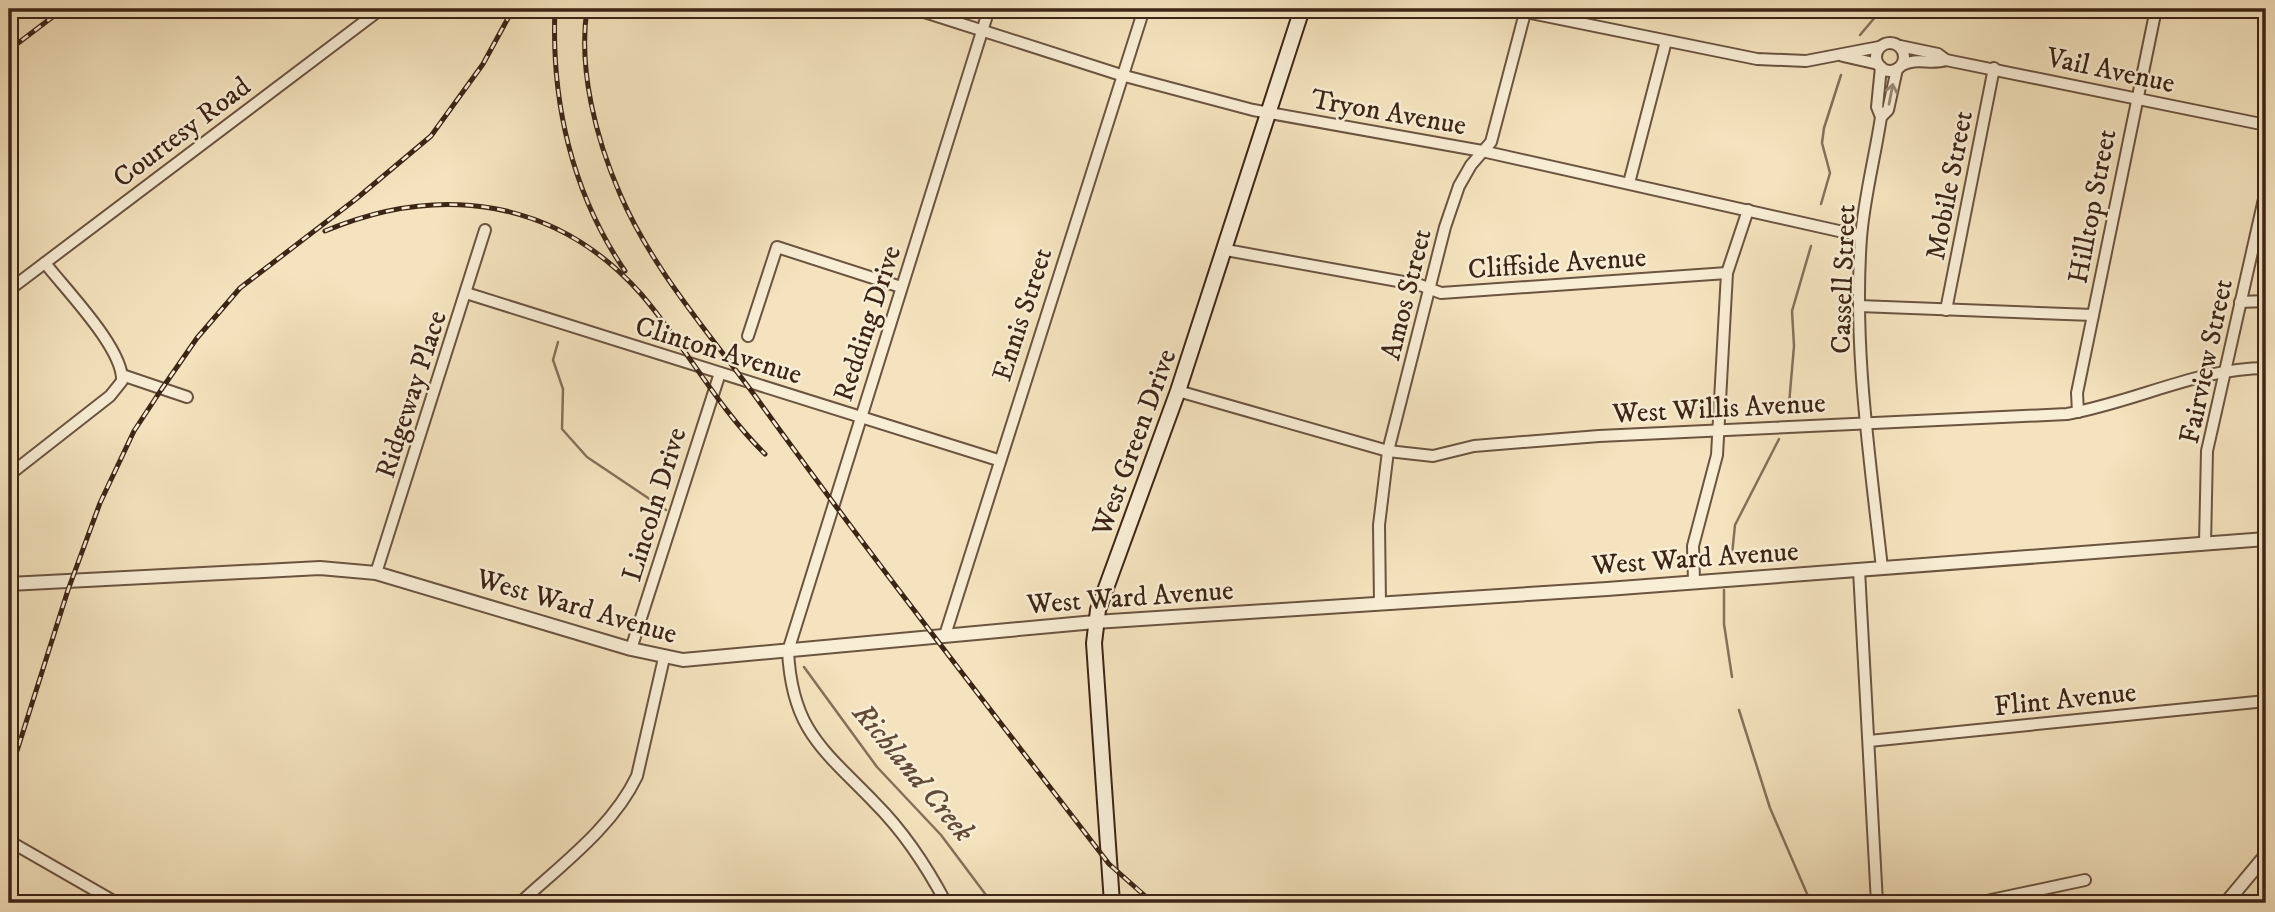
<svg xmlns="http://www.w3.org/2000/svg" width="2275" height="912" font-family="'IM FELL DW Pica',serif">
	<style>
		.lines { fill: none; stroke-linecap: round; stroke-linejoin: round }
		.stream { stroke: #867059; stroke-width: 2.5 }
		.minor-casing { stroke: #6b5440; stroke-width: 14 }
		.tertiary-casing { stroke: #6b5440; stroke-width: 16 }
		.secondary-casing { stroke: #3d2516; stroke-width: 18 }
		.minor { stroke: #f8edd5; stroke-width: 10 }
		.tertiary { stroke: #f8edd5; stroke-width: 12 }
		.secondary { stroke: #f8edd5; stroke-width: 14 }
		.rail-casing { stroke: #3d2516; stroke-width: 5 }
		.rail { stroke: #f8edd5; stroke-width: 2.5; stroke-dasharray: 8; stroke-linecap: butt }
		.oneway { stroke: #9a8976 }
		.labels { text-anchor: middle; stroke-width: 5; stroke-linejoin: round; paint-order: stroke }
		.street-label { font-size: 28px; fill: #3d2516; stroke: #f8edd5 }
		.water-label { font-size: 30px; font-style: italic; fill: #614a37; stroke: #f8edd5 }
	</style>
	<rect width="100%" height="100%" fill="#f4e3be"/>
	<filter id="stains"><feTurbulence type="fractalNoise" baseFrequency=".00286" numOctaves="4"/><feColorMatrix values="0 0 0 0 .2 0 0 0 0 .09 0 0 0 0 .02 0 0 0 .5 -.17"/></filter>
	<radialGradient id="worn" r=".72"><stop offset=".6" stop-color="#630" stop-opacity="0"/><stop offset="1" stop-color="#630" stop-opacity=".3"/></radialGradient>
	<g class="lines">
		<g class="stream">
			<polyline points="1860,35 1882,9"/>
			<polyline points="1821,204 1830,173 1822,143 1824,128 1841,75"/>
			<polyline points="558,342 553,360 563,389 562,429 587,457 666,510"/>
			<polyline points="1789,404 1794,346 1792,311 1811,246"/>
			<polyline points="1731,565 1735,525 1779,439"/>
			<polyline points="1724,590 1724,624 1732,677"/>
			<polyline points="804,667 877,767 941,835 992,903"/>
			<polyline points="1739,710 1770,808 1811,903"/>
		</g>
		<defs>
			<g id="minor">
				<polyline points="915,9 1121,75 1253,110 1482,151 1861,236"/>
				<polyline points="1511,9 1757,59 1806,61 1879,47"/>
				<circle cx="1890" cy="57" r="14"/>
				<polyline points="1900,46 1938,54 1946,60 2266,125"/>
				<polyline points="1843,56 1878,64"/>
				<path d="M1902 65C1917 57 1930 65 1946 60"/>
				<polyline points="1881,67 1877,107 1881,117"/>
				<polyline points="1629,183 1666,41"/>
				<polyline points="1226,250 1420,285 1441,293 1727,273"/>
				<polyline points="9,290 381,9"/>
				<polyline points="466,293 998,460"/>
				<polyline points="2240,302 2266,301"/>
				<polyline points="1859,306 2093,315"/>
				<polyline points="1946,310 1994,68"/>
				<polyline points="748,336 777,247 901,287"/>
				<polyline points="122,375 187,397"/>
				<path d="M1178 391 1388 451 1433 456 1474 446 1599 436 2067 414C2135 402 2198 368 2266 368"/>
				<polyline points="2078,412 2077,393 2156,9"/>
				<path d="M9 475 110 396 122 381C124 349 65 289 45 263"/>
				<polyline points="2205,544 2207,451 2266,190"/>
				<path d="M1882 568C1870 459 1853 348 1861 238 1864 198 1875 157 1881 117L1888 110 1897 69"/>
				<polyline points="1859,570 1877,903"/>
				<polyline points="376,573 485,230"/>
				<polyline points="1694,581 1693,546 1717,455 1727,273 1748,210"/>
				<polyline points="1380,604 1379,525 1388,451 1445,227 1459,186 1471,165 1491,142 1526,9"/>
				<polyline points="945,635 1144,9"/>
				<polyline points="631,649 720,373"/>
				<polyline points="1869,741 2266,701"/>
				<polyline points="9,841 117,903"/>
				<path d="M520 903C561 865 613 827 637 776L664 658"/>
				<path d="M946 903C927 867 904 832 875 803 824 750 792 731 788 651L989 9"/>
				<polyline points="1977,903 2085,880"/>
			</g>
			<g id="tertiary">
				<polyline points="9,584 320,568 376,573 631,649 683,660 1095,622 1607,589 2266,539"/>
				<polyline points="2226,903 2266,855"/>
			</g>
			<polyline id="secondary" points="1112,903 1094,643 1098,610 1178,391 1302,9"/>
		</defs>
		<use href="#minor" class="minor-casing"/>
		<use href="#tertiary" class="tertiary-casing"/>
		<use href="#secondary" class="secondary-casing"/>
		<use href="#minor" class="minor"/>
		<use href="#tertiary" class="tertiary"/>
		<use href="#secondary" class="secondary"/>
		<defs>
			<g id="rail">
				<path d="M555 9C551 102 572 193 625 271"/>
				<path d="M587 9C578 69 596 139 620 194 652 269 710 334 758 400 871 557 991 710 1109 864L1153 903"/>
				<polyline points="9,50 63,9"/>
				<path d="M325 231C439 183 556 198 641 294 685 345 716 406 765 454"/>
				<polyline points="9,776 68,590 100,503 134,431 161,390 197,338 240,288 356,199 431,136 483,64 513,9"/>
			</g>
		</defs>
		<use href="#rail" class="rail-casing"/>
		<use href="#rail" class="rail"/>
	</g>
	<defs><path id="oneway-shaft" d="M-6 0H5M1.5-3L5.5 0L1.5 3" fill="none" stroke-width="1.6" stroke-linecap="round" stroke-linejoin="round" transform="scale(1.75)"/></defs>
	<use class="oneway" href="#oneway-shaft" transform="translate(1891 94) rotate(-79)"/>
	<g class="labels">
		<g class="street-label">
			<text transform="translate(2111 69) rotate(12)" y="10">Vail Avenue</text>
			<text transform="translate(1389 111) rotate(10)" y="10">Tryon Avenue</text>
			<text transform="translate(181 131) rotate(-37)" y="10">Courtesy Road</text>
			<text transform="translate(1948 185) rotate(-79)" y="10">Mobile Street</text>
			<text transform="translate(2091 206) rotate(-79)" y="10">Hilltop Street</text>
			<text transform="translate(1557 262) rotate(-4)" y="10">Cliffside Avenue</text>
			<text transform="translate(1842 279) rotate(-88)" y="10">Cassell Street</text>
			<text transform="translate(1405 294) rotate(-76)" y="10">Amos Street</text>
			<text transform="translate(1021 314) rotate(-72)" y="10">Ennis Street</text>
			<text transform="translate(866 323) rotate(-72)" y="10">Redding Drive</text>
			<text transform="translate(719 349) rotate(17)" y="10">Clinton Avenue</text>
			<text transform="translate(2205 361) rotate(-78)" y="10">Fairview Street</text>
			<text transform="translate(410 394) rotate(-72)" y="10">Ridgeway Place</text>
			<text transform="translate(1719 407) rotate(-3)" y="10">West Willis Avenue</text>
			<text transform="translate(1133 442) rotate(-70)" y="10">West Green Drive</text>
			<text transform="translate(653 504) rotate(-73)" y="10">Lincoln Drive</text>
			<text transform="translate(1695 557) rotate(-4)" y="10">West Ward Avenue</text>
			<text transform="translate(1130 596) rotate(-4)" y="10">West Ward Avenue</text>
			<text transform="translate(577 605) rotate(16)" y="10">West Ward Avenue</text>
			<text transform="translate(2065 698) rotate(-6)" y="10">Flint Avenue</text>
		</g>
		<g class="water-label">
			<text transform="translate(914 772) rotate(50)" y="10">Richland Creek</text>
		</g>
	</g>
	<rect width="2275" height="912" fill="none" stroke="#f4e3be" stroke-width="35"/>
	<rect x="10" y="10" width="2254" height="891" fill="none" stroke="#3d2516" stroke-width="3.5"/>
	<rect x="18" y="18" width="2240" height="877" fill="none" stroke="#3d2516" stroke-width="2"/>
	<rect width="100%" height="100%" filter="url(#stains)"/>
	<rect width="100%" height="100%" fill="url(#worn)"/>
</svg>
